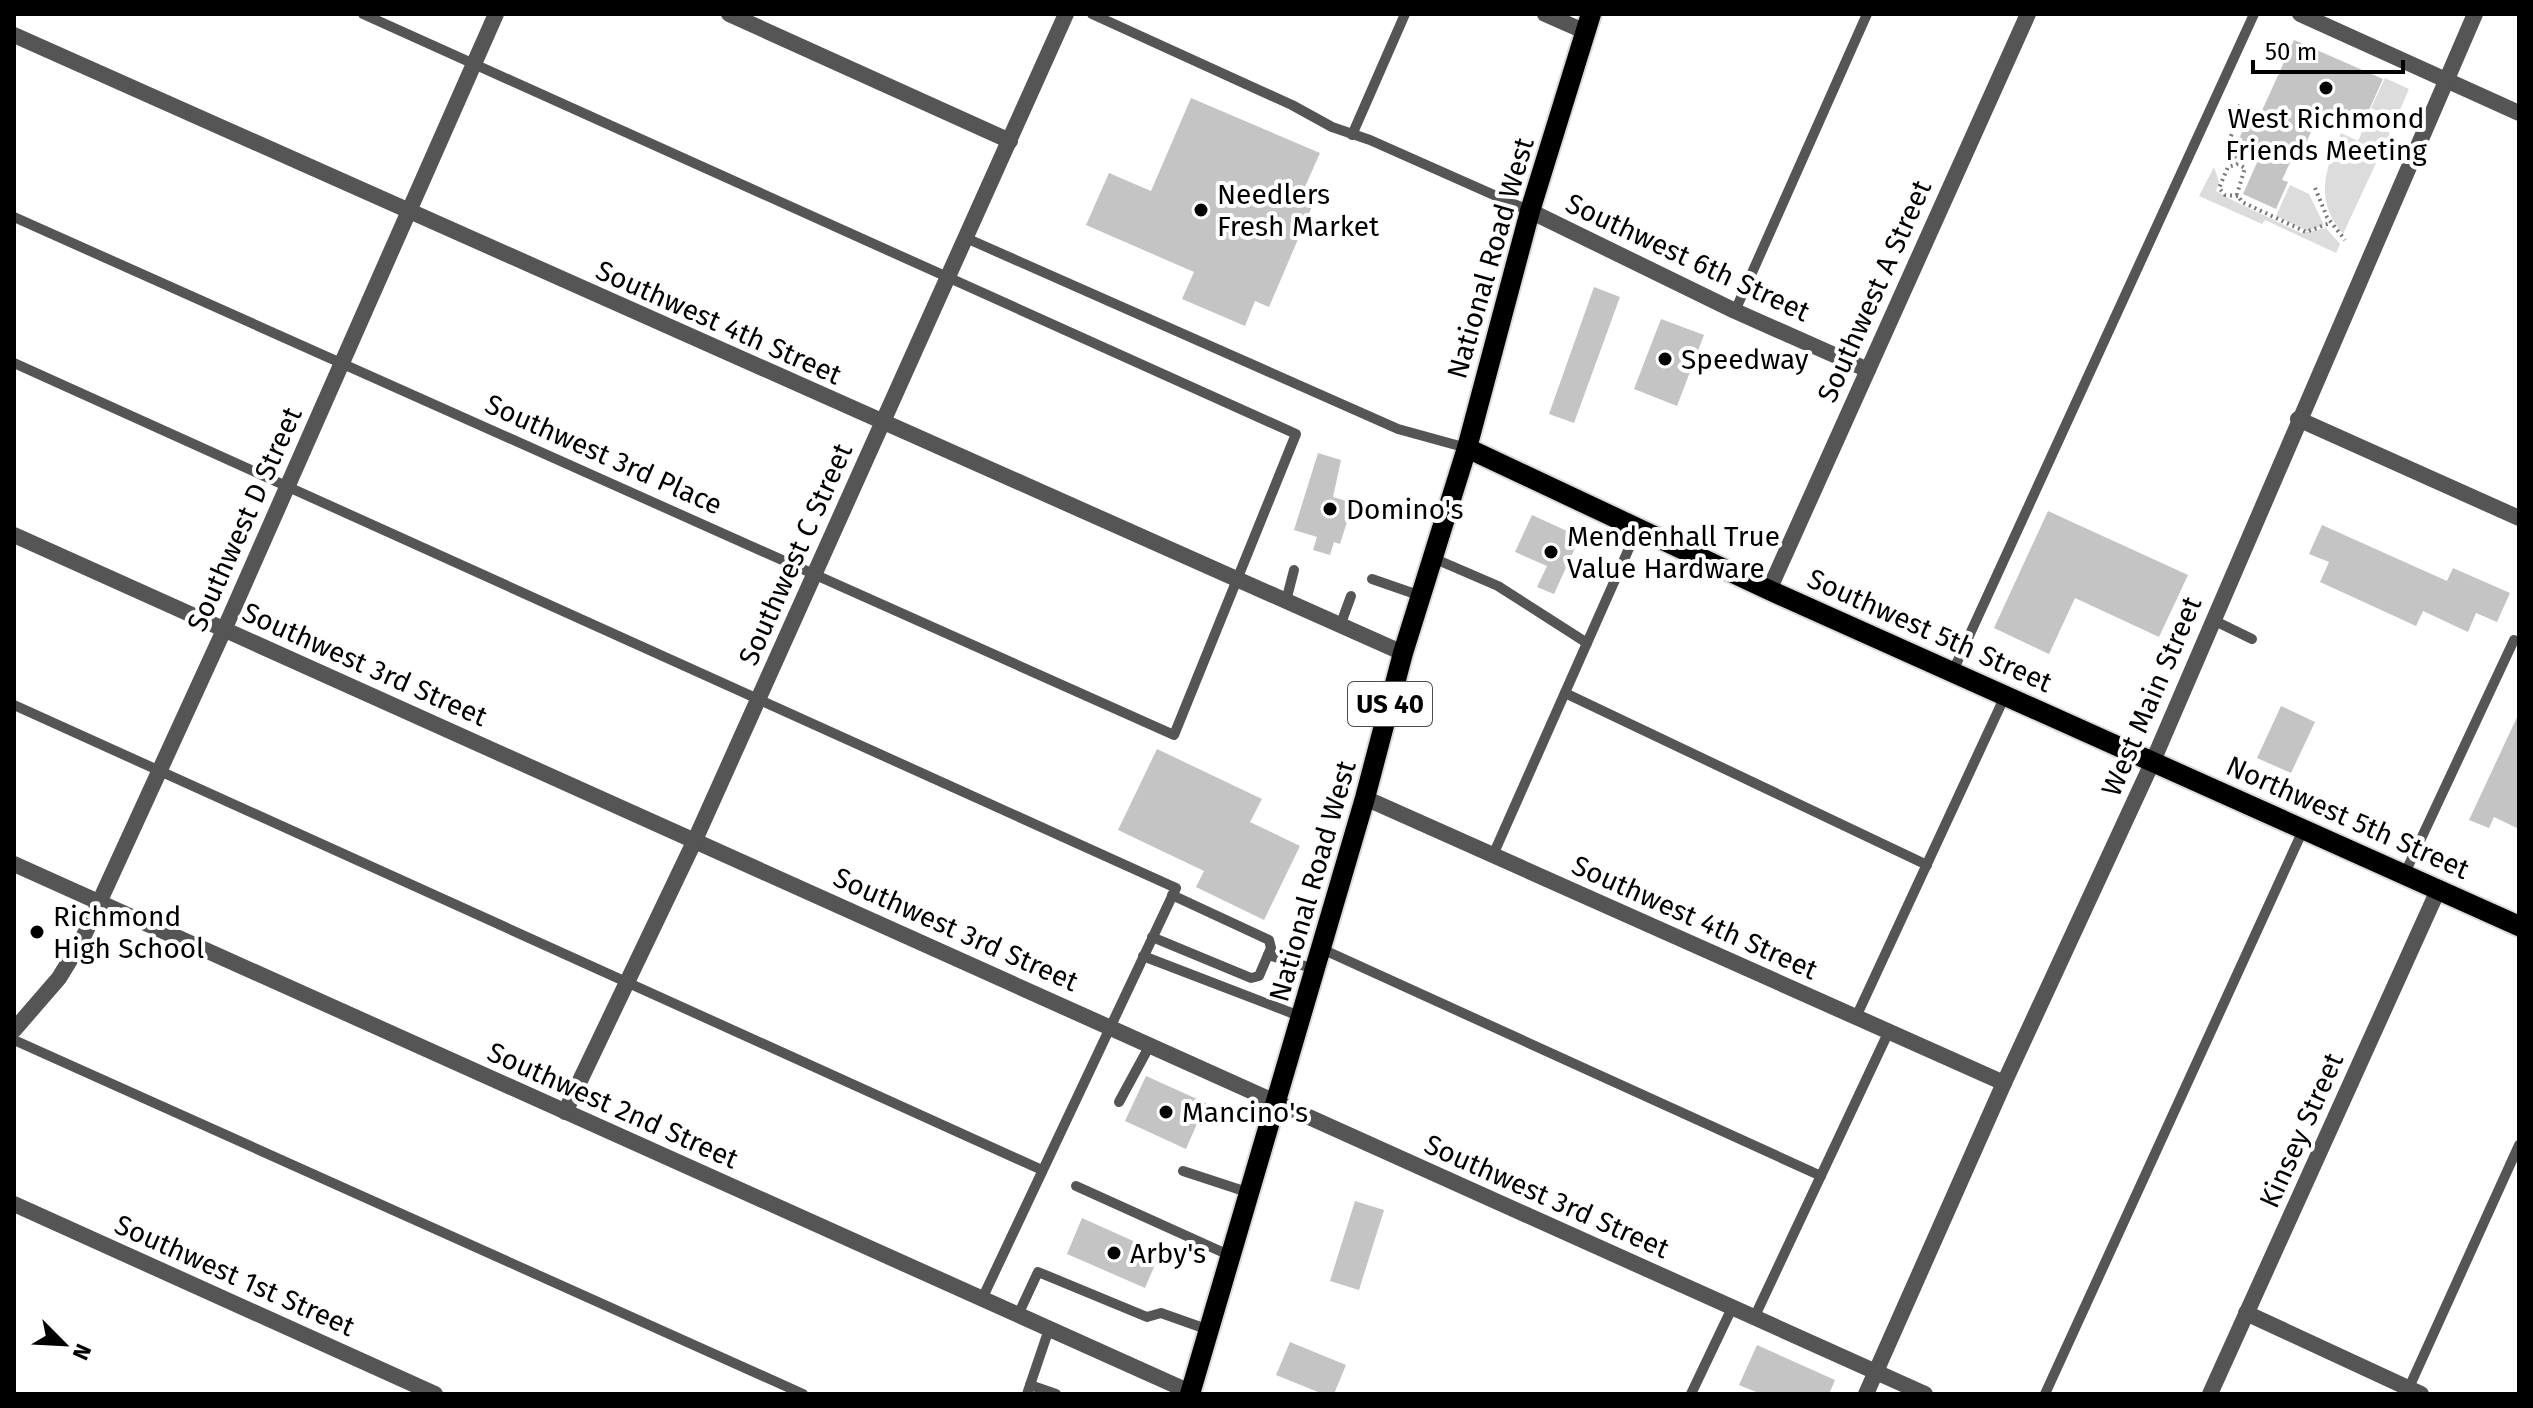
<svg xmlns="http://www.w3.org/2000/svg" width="2533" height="1408" font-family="'Fira Sans',sans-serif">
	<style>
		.green { fill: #dcdcdc }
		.building { fill: #c4c4c4 }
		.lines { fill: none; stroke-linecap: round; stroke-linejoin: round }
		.primary-casing { stroke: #dbdbdb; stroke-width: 24 }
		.path { stroke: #777; stroke-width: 4; stroke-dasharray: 2 4; stroke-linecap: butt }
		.service { stroke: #555; stroke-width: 10 }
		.minor { stroke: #555; stroke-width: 16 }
		.primary { stroke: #000; stroke-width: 20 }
		.poi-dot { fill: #000; stroke: #fff; stroke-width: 3 }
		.labels { text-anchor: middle; stroke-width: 8; stroke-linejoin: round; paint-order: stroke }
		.shield { fill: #fff; stroke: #4c4c4c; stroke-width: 2 }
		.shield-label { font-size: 26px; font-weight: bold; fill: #000 }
		.poi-label { font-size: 28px; fill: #000; stroke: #fff; text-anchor: start }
		.street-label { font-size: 28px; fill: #000; stroke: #fff }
	</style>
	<rect width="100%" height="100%" fill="#fff"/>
	<g class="green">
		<polygon points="2385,78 2409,89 2396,119 2371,108"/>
		<path d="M2366 122 2390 133 2343 234C2314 200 2325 170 2341 133L2358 141Z"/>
		<path d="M2214 167 2219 182 2216 191C2240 205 2271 218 2301 233L2326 228 2340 244 2336 253 2265 220 2262 224 2199 196Z"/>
		<polygon points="2290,185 2309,194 2324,225 2307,231 2276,216"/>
	</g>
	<g class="building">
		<polygon points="2294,40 2383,79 2360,130 2325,114 2323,117 2319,115 2306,143 2300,141 2282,180 2288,182 2276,209 2243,194 2263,149 2239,139 2251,111 2260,115"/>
		<polygon points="1191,98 1320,153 1304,189 1317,195 1269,307 1255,301 1245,326 1182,299 1194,272 1086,225 1109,173 1151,191"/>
		<polygon points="1594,287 1620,297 1574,423 1549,414"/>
		<polygon points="1661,319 1704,335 1677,406 1634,389"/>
		<polygon points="1318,453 1341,460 1333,497 1353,503 1340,544 1334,542 1330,555 1313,550 1317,537 1294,530"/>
		<polygon points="2048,511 2188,575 2159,637 2075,598 2049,654 1994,628"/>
		<polygon points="1532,515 1580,537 1554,594 1537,587 1547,566 1515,552"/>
		<polygon points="2322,525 2447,581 2453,568 2510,593 2497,622 2476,613 2468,632 2423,611 2416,626 2320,582 2329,562 2309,554"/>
		<polygon points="2281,706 2315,722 2291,773 2257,758"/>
		<polygon points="2519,713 2519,829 2494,817 2489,828 2469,820"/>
		<polygon points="1157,749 1262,799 1250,822 1300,846 1264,920 1196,887 1204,871 1118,830"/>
		<polygon points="1146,1076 1206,1103 1186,1149 1125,1121"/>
		<polygon points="1355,1201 1384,1210 1359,1290 1330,1281"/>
		<polygon points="1082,1218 1160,1253 1145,1288 1067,1254"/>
		<polygon points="1290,1342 1346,1365 1334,1394 1323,1394 1276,1375"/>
		<polygon points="1757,1345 1835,1380 1829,1394 1761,1394 1739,1385"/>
	</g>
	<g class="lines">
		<defs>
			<g id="primary">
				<polyline points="1467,448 1769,590 2519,926"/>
				<polyline points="1190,1394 1365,798 1403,653 1467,448 1530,211 1591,14"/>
			</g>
		</defs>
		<use href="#primary" class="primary-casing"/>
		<g class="path">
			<polyline points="2371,116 2396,127"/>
			<polyline points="2238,164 2229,140 2236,125 2231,122 2240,105"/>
			<polyline points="2315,188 2327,217 2345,240"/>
			<polyline points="2238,196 2225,195 2219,188 2228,167 2238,164 2245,168 2237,194 2242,202 2306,232 2330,223"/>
		</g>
		<g class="service">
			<polyline points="1092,14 1292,105 1332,127 1370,140 1530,211"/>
			<polyline points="1352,135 1405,14"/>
			<polyline points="14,217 1174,735 1296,434 363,14"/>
			<polyline points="966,238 1398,429 1467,448"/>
			<polyline points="1735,311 1867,14"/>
			<polyline points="14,363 1176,888 982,1299"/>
			<polyline points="1392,508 1445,518"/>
			<polyline points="1433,558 1498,586 1587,643"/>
			<polyline points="1372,579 1421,596"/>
			<polyline points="1286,601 1294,570"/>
			<polyline points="2213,620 2252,639"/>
			<polyline points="1340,626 1351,596"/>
			<polyline points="1953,671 2254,14"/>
			<polyline points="1565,693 1927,865"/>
			<polyline points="14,705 1042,1170"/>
			<polyline points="1493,855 1638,528"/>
			<polyline points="2405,873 2514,640"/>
			<polyline points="1152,937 1251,978 1259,976 1271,948 1269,940 1172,895"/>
			<polyline points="1322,949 1821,1176"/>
			<polyline points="1268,955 1315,969"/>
			<polyline points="1143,956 1302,1017"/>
			<polyline points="1856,1017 2005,696"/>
			<polyline points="14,1040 803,1394"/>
			<polyline points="1119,1102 1150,1045"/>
			<polyline points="1183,1171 1250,1193"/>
			<polyline points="1076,1186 1231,1256"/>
			<polyline points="1018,1315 1038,1272 1147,1317 1161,1313 1209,1330"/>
			<polyline points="1754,1318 1889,1031"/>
			<polyline points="1030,1385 1056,1394"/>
			<polyline points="2407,1392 2519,1145"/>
			<polyline points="1027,1394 1049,1329"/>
			<polyline points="1691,1394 1732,1308"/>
			<polyline points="2045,1394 2304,828"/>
		</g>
		<g class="minor">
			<polyline points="729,14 1010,141"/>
			<polyline points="1545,14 1586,32"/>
			<polyline points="2300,14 2519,113"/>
			<polyline points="14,35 1403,653"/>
			<polyline points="1530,211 1735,311 1868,370"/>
			<polyline points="2298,419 2519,518"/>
			<polyline points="14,535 1925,1394"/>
			<polyline points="1769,590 2028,14"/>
			<polyline points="1365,798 2004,1083"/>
			<polyline points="14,864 1190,1392"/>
			<polyline points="14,1030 59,978 81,942 224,630 496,14"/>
			<polyline points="565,1112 695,840 1066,14"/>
			<polyline points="14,1204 435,1394"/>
			<polyline points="2246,1313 2421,1394"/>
			<polyline points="1866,1394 2004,1083 2153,761 2475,14"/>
			<polyline points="2210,1394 2439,888"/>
		</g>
		<use href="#primary" class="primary"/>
	</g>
	<g class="poi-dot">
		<circle cx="2326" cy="88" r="8"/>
		<circle cx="1201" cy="210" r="8"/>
		<circle cx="1665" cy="359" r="8"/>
		<circle cx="1330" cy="509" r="8"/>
		<circle cx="1551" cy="552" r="8"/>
		<circle cx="37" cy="932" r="8"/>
		<circle cx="1166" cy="1112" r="8"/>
		<circle cx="1114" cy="1253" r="8"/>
	</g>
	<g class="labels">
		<rect class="shield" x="1348" y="682" width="84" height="44" rx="6"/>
		<g class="shield-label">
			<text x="1390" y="713">US 40</text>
		</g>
		<g class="poi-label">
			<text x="2326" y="128" text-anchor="middle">West Richmond<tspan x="2326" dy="32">Friends Meeting</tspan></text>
			<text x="1217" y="204">Needlers<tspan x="1217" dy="32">Fresh Market</tspan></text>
			<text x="1681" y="369">Speedway</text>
			<text x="1346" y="519">Domino's</text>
			<text x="1567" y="546">Mendenhall True<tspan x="1567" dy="32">Value Hardware</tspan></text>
			<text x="53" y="926">Richmond<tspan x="53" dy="32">High School</tspan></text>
			<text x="1182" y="1122">Mancino's</text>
			<text x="1130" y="1263">Arby's</text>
		</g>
		<g class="street-label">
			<text transform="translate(1688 257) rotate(25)" y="10">Southwest 6th Street</text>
			<text transform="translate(1490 258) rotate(-74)" y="10">National Road West</text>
			<text transform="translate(1874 291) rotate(-66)" y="10">Southwest A Street</text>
			<text transform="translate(719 322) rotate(24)" y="10">Southwest 4th Street</text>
			<text transform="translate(604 454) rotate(24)" y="10">Southwest 3rd Place</text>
			<text transform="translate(244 519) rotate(-66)" y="10">Southwest D Street</text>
			<text transform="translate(795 554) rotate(-66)" y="10">Southwest C Street</text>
			<text transform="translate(1930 630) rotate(24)" y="10">Southwest 5th Street</text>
			<text transform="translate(365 664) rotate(24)" y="10">Southwest 3rd Street</text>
			<text transform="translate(2151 696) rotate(-67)" y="10">West Main Street</text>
			<text transform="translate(2348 817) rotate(24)" y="10">Northwest 5th Street</text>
			<text transform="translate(1312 881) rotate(-74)" y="10">National Road West</text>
			<text transform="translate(1695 917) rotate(24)" y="10">Southwest 4th Street</text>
			<text transform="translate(956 929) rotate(24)" y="10">Southwest 3rd Street</text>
			<text transform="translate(613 1105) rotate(24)" y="10">Southwest 2nd Street</text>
			<text transform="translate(2301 1130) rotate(-66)" y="10">Kinsey Street</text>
			<text transform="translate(1547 1196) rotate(24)" y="10">Southwest 3rd Street</text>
			<text transform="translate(235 1275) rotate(24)" y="10">Southwest 1st Street</text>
		</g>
	</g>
	<rect width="2533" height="1408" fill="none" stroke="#000000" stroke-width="32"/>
	<g transform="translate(64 1344) rotate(114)" stroke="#ffffff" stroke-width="6" paint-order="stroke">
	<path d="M0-6L14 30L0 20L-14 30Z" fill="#000000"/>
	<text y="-12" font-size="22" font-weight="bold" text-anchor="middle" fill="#000000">N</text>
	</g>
	<path d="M2253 60v12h150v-12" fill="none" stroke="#000000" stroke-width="4"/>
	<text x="2265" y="60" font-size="24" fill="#000000" stroke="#ffffff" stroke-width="6" paint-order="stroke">50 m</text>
</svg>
